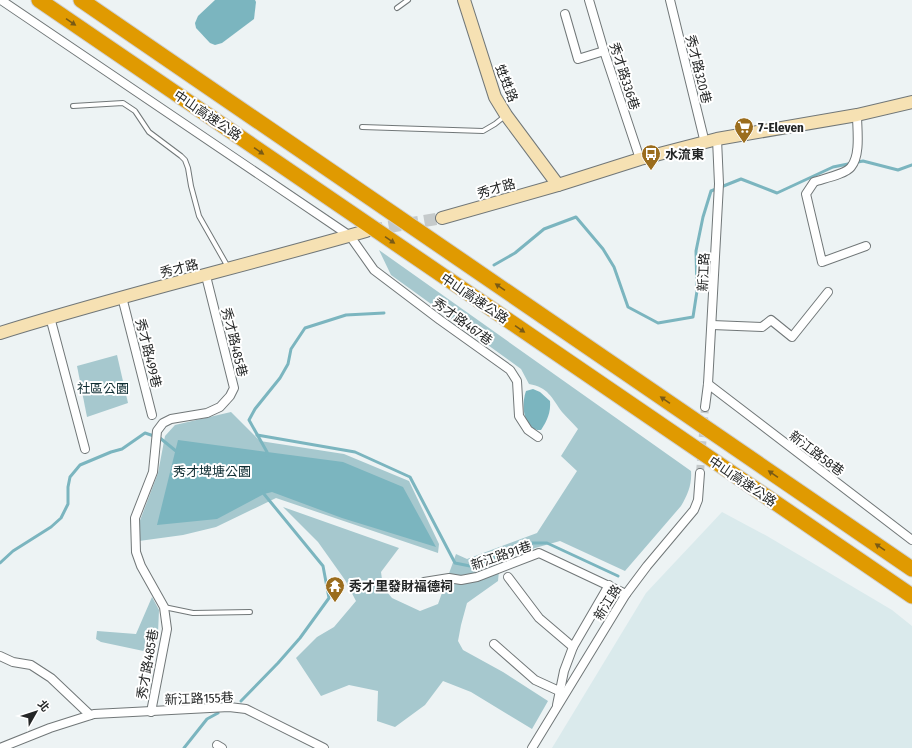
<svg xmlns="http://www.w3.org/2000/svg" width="912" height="748" font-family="'Fira Sans Condensed','Noto Sans TC',sans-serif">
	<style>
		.built { fill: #daeaec }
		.green { fill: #a6c8ce }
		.water { fill: #7bb5bf }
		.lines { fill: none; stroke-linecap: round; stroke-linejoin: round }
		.stream { stroke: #7bb5bf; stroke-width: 3 }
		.street-tunnel { stroke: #c5cacb; stroke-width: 8; stroke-dasharray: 8 4; stroke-linecap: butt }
		.secondary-tunnel { stroke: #c5cacb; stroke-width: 12; stroke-dasharray: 12 6; stroke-linecap: butt }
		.lane-casing { stroke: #717778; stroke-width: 6 }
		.street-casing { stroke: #717778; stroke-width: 10 }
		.secondary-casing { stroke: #717778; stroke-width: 14 }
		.highway-casing { stroke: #cfcfcf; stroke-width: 17 }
		.lane { stroke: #fff; stroke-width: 4 }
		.street { stroke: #fff; stroke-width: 8 }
		.secondary { stroke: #f6e1b3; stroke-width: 12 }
		.highway { stroke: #e09a01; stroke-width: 15 }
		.oneway { fill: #795a15 }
		.labels { text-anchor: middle; stroke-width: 4; stroke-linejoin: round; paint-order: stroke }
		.street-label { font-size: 13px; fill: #242626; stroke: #fff }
		.poi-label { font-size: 13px; font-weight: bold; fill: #242626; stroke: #fff; text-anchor: start }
		.park-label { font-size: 13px; fill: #102e33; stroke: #fff }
	</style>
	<rect width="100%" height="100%" fill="#edf3f4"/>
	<polygon class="built" points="722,512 767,536 892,610 912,626 912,748 552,748 646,593"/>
	<g class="green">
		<path d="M379 250 691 471C692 484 688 494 681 506L625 571 560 541 535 548 500 561 498 581 467 603 461 625 458 641 463 650 503 672 548 701 532 729 471 692 443 681 425 705 395 727 377 721 378 691 349 685 321 696 296 658 317 637 334 627 356 601 345 580 318 542 283 507 399 548 381 572 383 587 392 598 420 611 438 604 456 554 467 559 537 533 577 471 561 456 578 429C573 423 567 418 562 412 552 398 548 387 529 384L521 369 391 275Z"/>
		<polygon points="117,355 128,403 87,417 77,366"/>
		<polygon points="231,412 260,441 344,454 409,481 439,544 438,553 276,498 216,527 183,535 139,541 139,523 158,473 165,436 175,425"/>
		<polygon points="152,597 159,610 158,633 153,653 101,642 96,639 97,631 136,634"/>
	</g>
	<g class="water">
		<polygon points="215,0 255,0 256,2 254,19 222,43 215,45 210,43 196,28 195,23 198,16"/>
		<path d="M533 389 540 392 550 401C551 412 547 421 541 430 539 430 536 430 534 429 522 422 522 402 526 391Z"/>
		<polygon points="178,440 343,462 403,487 436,547 342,518 272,492 264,494 217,519 157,525"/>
	</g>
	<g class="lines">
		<g class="stream">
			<polyline points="494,265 515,253 544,229 576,217 603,249 614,267 628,307 658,323 693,317 697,291 696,251 703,217 711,191 741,179 777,193 833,167 863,161 898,170 912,165"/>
			<polyline points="257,435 355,452 410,477 455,563 470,566 486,561 526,543 547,543 618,576"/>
			<polyline points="267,455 267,452 249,420 255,409 280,378 288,364 291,349 305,328 346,315 384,313"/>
			<polyline points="0,563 13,551 51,527 61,518 68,504 68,487 70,477 80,465 111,452 122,449 145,433 160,438 176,451 179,452"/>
			<polyline points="241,701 278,663 300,638 329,598 323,566 264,494 264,490"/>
			<polyline points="184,748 207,719 218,713"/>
		</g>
		<polyline class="street-tunnel" points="700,473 705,407"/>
		<polyline class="secondary-tunnel" points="371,230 442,218"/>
		<defs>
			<g id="lane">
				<polyline points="397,8 408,0"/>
				<polyline points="73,106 123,103 135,111 149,132 181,156 185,160 188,168 191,186 199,216 228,267"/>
				<polyline points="362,127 483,131 495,124 505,116"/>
				<polyline points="164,607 193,613 250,612"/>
			</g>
			<g id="street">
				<polyline points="1,0 350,236 374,270 440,320 510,370 517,381 519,416 528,430 538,437"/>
				<polyline points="589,0 604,51 640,159"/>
				<polyline points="670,0 705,143"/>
				<polyline points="565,14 578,59 604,51"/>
				<path d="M857 115C857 129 861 155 851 167 846 174 822 179 814 182L806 194 822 262 866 246"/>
				<polyline points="122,297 152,415"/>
				<polyline points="50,317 85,449"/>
				<polyline points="712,325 762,327 771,320 792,337 828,292"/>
				<polyline points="708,384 912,540"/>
				<polyline points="705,407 708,384 719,184 717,139"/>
				<polyline points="508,577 539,618 573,647"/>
				<polyline points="424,582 449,578 461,580 477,577 539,553 626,594"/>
				<polyline points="494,644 535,680 559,691"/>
				<polyline points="0,656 13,662 31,665 51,678 90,715"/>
				<polyline points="557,705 564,671 573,647 609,585"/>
				<polyline points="151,712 167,629 164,607 141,566 136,552 135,518 153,472 157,431 163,423 171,419 207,413 220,407 230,396 234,388 206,276"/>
				<polyline points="217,745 222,748"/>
				<polyline points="0,748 50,728 94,714 229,707 246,709 324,748"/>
				<polyline points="532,748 626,594 647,566 694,510 698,500 700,473"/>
			</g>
			<g id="secondary">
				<polyline points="464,0 495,97 506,115 558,185"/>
				<polyline points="442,218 558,185 640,159 717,139 857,115 912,102"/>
				<path d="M0 333C121 295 244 266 366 231"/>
			</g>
			<g id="highway">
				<polyline points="39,0 912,596"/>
				<polyline points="81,0 912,569"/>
			</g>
		</defs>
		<use href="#lane" class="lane-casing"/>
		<use href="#street" class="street-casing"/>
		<use href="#secondary" class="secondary-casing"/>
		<use href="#highway" class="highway-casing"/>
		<use href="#lane" class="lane"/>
		<use href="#street" class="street"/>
		<use href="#secondary" class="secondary"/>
		<use href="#highway" class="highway"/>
	</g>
	<defs><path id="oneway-solid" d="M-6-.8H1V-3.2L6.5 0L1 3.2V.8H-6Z"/></defs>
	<g class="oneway">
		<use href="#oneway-solid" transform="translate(71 22) rotate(34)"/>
		<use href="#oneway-solid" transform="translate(259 151) rotate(34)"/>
		<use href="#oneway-solid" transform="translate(390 240) rotate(34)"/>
		<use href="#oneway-solid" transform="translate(500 287) rotate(-146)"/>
		<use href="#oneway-solid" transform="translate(520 329) rotate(34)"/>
		<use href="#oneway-solid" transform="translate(665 400) rotate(-146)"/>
		<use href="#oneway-solid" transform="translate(773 474) rotate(-146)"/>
		<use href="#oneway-solid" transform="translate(880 547) rotate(-146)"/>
	</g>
	<defs>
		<symbol id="supermarket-pin" viewBox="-11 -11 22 30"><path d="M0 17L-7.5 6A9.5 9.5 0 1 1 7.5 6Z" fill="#9b6d1d" stroke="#fff"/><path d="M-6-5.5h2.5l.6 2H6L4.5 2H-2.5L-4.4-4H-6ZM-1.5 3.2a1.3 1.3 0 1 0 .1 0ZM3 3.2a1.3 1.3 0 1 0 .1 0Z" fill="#fff"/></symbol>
		<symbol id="bus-pin" viewBox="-11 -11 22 30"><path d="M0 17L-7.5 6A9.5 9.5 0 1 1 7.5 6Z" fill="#9b6d1d" stroke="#fff"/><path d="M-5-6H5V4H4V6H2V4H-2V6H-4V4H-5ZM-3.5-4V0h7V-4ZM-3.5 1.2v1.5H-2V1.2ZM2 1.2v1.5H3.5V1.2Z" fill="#fff"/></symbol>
		<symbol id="temple-pin" viewBox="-11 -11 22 30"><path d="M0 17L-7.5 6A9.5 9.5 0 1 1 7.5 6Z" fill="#9b6d1d" stroke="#fff"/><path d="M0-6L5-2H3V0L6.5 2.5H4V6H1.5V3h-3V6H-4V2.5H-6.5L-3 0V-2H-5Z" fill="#fff"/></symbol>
	</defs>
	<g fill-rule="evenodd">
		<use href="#supermarket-pin" x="733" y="116" width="22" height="30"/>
		<use href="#bus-pin" x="640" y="143" width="22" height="30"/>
		<use href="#temple-pin" x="324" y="575" width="22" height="30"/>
	</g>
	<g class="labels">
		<g class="street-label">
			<text transform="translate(699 69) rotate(76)" y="5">秀才路320巷</text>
			<text transform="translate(625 76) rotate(72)" y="5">秀才路336巷</text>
			<text transform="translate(507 83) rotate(68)" y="5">甡甡路</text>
			<text transform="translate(208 115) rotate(34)" y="5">中山高速公路</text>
			<text transform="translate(496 188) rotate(-16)" y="5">秀才路</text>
			<text transform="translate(179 268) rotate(-14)" y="5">秀才路</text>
			<text transform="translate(703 272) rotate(-87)" y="5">新江路</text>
			<text transform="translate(475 298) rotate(34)" y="5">中山高速公路</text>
			<text transform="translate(463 321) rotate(36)" y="5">秀才路467巷</text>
			<text transform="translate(235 342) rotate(76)" y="5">秀才路485巷</text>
			<text transform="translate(149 353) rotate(76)" y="5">秀才路499巷</text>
			<text transform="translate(817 453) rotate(37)" y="5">新江路58巷</text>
			<text transform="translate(743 481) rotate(34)" y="5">中山高速公路</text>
			<text transform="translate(501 555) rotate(-19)" y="5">新江路91巷</text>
			<text transform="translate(607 602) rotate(-58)" y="5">新江路</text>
			<text transform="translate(147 664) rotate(-80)" y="5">秀才路485巷</text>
			<text transform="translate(199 698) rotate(-2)" y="5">新江路155巷</text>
		</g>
		<g class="poi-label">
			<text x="758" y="132">7-Eleven</text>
			<text x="665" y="159">水流東</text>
			<text x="349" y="591">秀才里發財福德祠</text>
		</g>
		<g class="park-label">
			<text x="103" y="393">社區公園</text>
			<text x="212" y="476">秀才埤塘公園</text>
		</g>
	</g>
	<g transform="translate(36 712) rotate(51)" stroke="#ffffff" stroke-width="3" paint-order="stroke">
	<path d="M0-3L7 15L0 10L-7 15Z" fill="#242626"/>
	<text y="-6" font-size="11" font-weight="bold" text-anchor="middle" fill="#242626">北</text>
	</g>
</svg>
